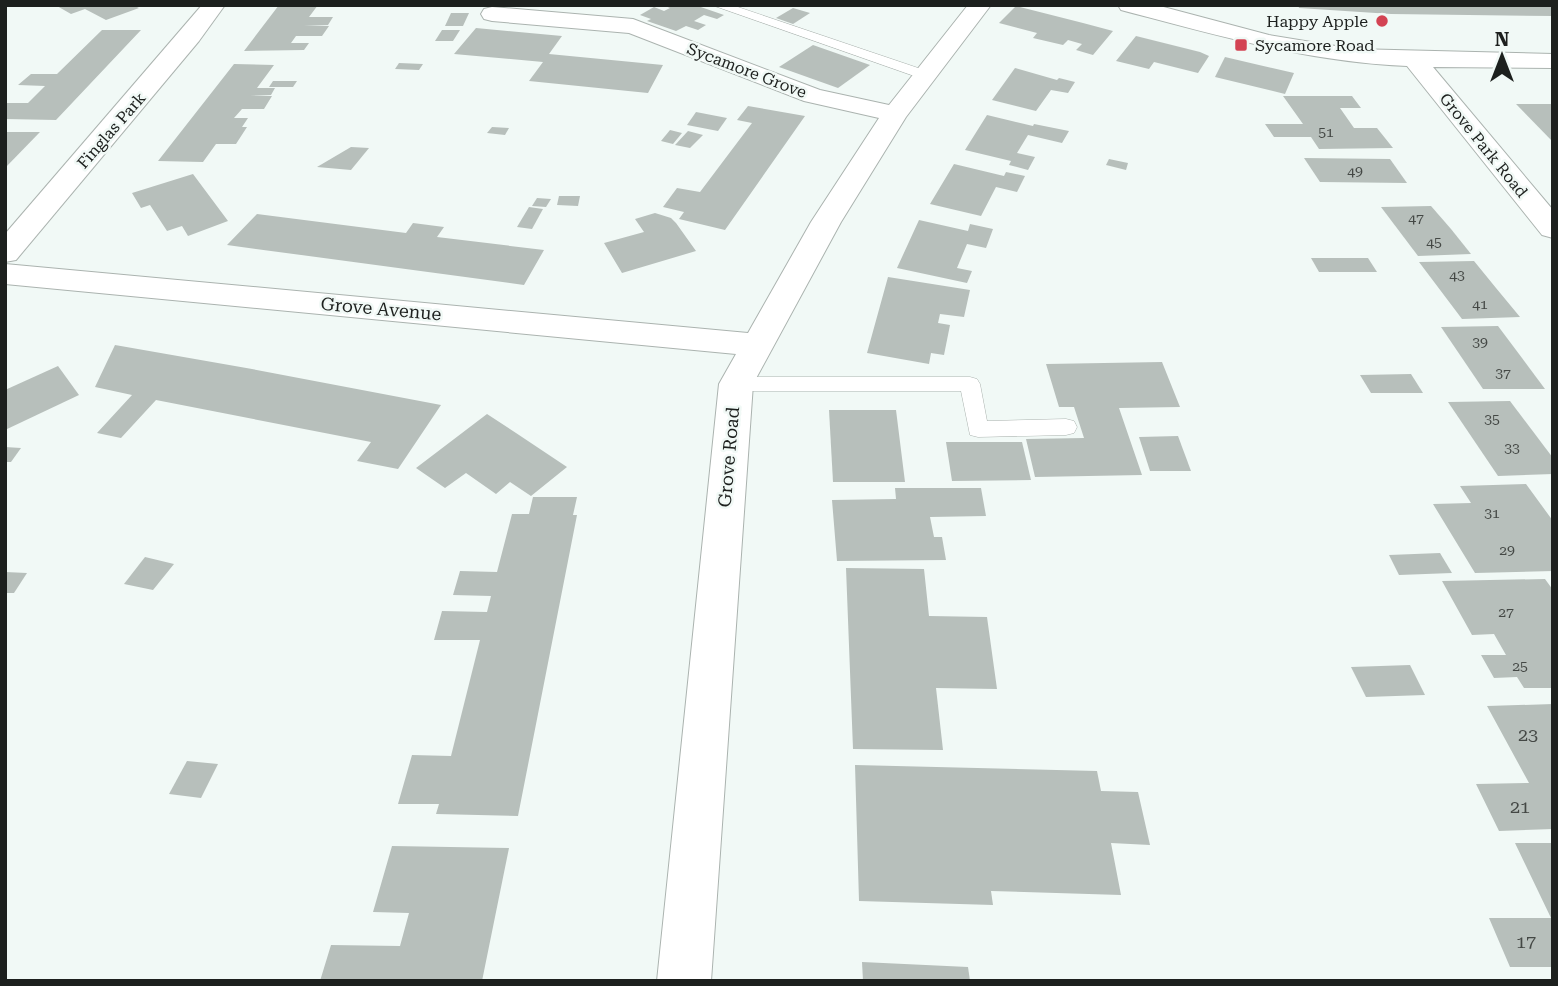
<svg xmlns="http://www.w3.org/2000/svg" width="1558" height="986" font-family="'Roboto Serif',serif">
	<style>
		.building { fill: #b7bfbb }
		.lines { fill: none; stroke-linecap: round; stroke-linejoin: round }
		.service-casing { stroke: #abb3af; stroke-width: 1 }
		.minor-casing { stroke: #abb3af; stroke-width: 2 }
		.service { fill: #fff; fill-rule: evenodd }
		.minor { fill: #fff; fill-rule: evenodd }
		.poi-dot { fill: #d34353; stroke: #f1f9f6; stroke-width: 2.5 }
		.labels { text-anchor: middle; stroke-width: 5; stroke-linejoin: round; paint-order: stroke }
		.number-label { font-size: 14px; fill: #444845 }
		.far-poi-label { font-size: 16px; fill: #1d201e; stroke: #f1f9f6; text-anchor: end }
		.far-street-label { font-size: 16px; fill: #1d201e; stroke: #f1f9f6 }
		.street-label { font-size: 18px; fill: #1d201e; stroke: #f1f9f6 }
		.near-number-label { font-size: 18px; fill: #444845 }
	</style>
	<rect width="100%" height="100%" fill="#f1f9f6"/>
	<g class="building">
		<polygon points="61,5 133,5 139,8 106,20 85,9 71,14 57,6"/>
		<polygon points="279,5 318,5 309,17 333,17 328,25 304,25 329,26 322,36 296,36 291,43 309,43 304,50 244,51"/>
		<polygon points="663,5 695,5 724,15 717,19 704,15 694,21 706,25 698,30 686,26 676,31 647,21 651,19 640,15 654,7 664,11 670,8"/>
		<polygon points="1298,5 1553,5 1553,16 1391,14 1299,8"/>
		<polygon points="1016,6 1083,23 1113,31 1093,55 1076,50 1082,44 1068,40 1063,45 1033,38 1037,33 999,23"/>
		<polygon points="793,8 810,13 793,24 776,18"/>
		<polygon points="451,13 469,13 463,26 445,26"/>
		<polygon points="476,28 562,36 549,54 663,65 648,93 529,81 543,62 454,54"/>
		<polygon points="102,30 141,30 56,120 5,119 5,103 28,103 45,86 18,85 31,74 57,74"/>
		<polygon points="442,30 460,30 453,41 435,41"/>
		<polygon points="1136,36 1200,52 1209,56 1198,73 1154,62 1149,69 1116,61"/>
		<polygon points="813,45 870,65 838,88 779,67"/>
		<polygon points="1225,57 1259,65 1294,73 1285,94 1215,77"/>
		<polygon points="399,63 423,64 419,70 395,69"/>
		<polygon points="234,64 274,65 257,88 275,88 271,95 250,96 272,96 264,109 242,109 234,118 248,118 242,127 247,127 236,144 216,144 203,162 158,161"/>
		<polygon points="1015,68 1057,80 1059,78 1075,82 1068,93 1051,90 1036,111 992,100"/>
		<polygon points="273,81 297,81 293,87 269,87"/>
		<polygon points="1283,96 1352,96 1361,108 1340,108 1354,128 1377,128 1393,148 1319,149 1311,137 1274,137 1265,124 1303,124"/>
		<polygon points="1516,104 1553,104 1553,142"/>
		<polygon points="748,106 805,116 725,230 679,219 684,212 663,207 677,188 700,192 752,123 737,120"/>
		<polygon points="696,112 727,118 718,131 687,125"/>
		<polygon points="987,115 1033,126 1034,124 1069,131 1062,143 1028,135 1017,153 1035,157 1028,170 1009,165 1011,161 965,150"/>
		<polygon points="492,127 509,128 505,135 487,133"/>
		<polygon points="670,130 682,133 673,144 661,141"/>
		<polygon points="688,131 703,135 690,148 675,145"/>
		<polygon points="5,132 40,132 5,168"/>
		<polygon points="351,147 369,148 351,170 317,167"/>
		<polygon points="1304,158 1390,159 1407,183 1320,182"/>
		<polygon points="1109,159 1128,163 1126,170 1106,165"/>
		<polygon points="954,164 1004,176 1006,172 1025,176 1017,192 996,187 981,216 930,204"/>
		<polygon points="193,174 228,221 188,236 182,226 167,231 150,205 141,208 132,193"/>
		<polygon points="559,196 580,196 578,206 557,205"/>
		<polygon points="537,198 551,199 546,207 532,206"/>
		<polygon points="1431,206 1451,229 1471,254 1418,256 1381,207"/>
		<polygon points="529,207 543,209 532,229 517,227"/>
		<polygon points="655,213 671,218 676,223 696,251 622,273 604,243 644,232 635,219"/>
		<polygon points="257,214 406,233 413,223 444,227 437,237 544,250 524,285 227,245"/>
		<polygon points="919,220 968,231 970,224 993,229 986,248 967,244 957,268 972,271 967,283 897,268"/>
		<polygon points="1311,258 1368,258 1377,272 1319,272"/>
		<polygon points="1474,261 1496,288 1520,317 1462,319 1419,262"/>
		<polygon points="888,277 970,290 964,317 940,314 938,323 950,325 944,355 931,353 929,364 867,353"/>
		<polygon points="1498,326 1522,358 1545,389 1483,389 1441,327"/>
		<polygon points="115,345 252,369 441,405 398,469 357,461 371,442 156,400 121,438 97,433 132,395 95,387"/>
		<polygon points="1162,362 1180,407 1119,408 1142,475 1035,477 1026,439 1084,438 1074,407 1059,407 1046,364"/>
		<polygon points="58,366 79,395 5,430 5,390"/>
		<polygon points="1411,374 1423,393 1371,393 1360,375"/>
		<polygon points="1510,401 1553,458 1553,474 1498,476 1448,402"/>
		<polygon points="829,410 896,410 905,482 833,482"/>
		<polygon points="487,414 516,433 567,467 531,496 510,482 496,494 466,473 445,488 416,468"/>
		<polygon points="1178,436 1191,471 1150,471 1139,437"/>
		<polygon points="946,442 1022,442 1031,480 952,481"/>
		<polygon points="5,447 21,448 11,462 5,462"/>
		<polygon points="1526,484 1553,521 1553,571 1475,573 1433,504 1471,503 1460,486"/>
		<polygon points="895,488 981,488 986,516 930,517 934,537 942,537 946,560 837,561 832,500 896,499"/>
		<polygon points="533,497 577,497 573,515 577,515 518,816 436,814 439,804 398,804 412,755 451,756 480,640 434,640 442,611 487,612 491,596 453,595 460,571 497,572 512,514 529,514"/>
		<polygon points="1440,553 1452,573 1399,575 1389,555"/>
		<polygon points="145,557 174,564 153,590 124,584"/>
		<polygon points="846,568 924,569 929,616 987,617 997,689 936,688 943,750 853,749"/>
		<polygon points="5,572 27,573 14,593 5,593"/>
		<polygon points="1545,579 1553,590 1553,688 1524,688 1517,677 1494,678 1481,655 1506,655 1494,634 1472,635 1442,581"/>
		<polygon points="1410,665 1425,695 1366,697 1351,667"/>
		<polygon points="1553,704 1553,829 1499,831 1476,784 1529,783 1487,706"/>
		<polygon points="187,761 218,764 201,798 169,794"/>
		<polygon points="855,765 1097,771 1101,791 1138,792 1150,845 1111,843 1121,895 991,891 993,905 859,901"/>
		<polygon points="1515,843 1553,843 1553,967 1510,967 1489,918 1551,918"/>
		<polygon points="392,846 509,848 482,981 320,981 331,945 400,946 409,913 373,912"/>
		<polygon points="862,962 968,967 970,981 863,981"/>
	</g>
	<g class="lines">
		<defs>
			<g id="service">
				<polygon points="712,5 732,5 930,72 932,75 930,78 920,78"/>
				<polygon points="736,377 970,377 977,379 980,384 987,421 1066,419 1074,421 1077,427 1074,433 1066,435 978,437 970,435 961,391 736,391 729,389 726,384 729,379"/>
			</g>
			<g id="minor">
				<polygon points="202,5 225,5 199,41 16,260 5,262 5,234"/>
				<polygon points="968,5 991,5 906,117 841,222 753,384 711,981 657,981 719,384 736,354 5,284 5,264 748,333 811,222 879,118 804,101 629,33 492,21 484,19 481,14 484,9 492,7 633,19 820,90 889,105"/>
				<path d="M1118 5H1156L1269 35 1354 49 1553 54V68L1433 67 1553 210V238L1542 235 1407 66C1308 62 1216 35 1121 10Z"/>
			</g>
		</defs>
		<use href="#service" class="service-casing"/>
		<use href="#minor" class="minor-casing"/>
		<use href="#service" class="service"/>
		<use href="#minor" class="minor"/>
	</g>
	<g class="poi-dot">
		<circle cx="1382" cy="21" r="7"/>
		<rect x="1234" y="38" width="14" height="14" rx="3.5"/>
	</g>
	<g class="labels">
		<g class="number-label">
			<text x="1326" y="137">51</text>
			<text x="1355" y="176">49</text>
			<text x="1416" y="223">47</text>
			<text x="1434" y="247">45</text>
			<text x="1457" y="280">43</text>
			<text x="1480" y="309">41</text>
			<text x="1480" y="347">39</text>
			<text x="1503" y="378">37</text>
			<text x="1492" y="424">35</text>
			<text x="1512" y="453">33</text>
			<text x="1492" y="518">31</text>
			<text x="1507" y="555">29</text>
			<text x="1506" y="617">27</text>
			<text x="1520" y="671">25</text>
		</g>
		<g class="far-poi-label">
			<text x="1368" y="27">Happy Apple</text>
			<text x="1255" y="51" text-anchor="start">Sycamore Road</text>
		</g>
		<g class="far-street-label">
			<text transform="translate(747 70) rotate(21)" y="6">Sycamore Grove</text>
			<text transform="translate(111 130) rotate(-49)" y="6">Finglas Park</text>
			<text transform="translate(1484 145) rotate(51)" y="6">Grove Park Road</text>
		</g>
		<g class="street-label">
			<text transform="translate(381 309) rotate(5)" y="6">Grove Avenue</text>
			<text transform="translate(729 457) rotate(-85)" y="6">Grove Road</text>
		</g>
		<g class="near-number-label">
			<text x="1528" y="741">23</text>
			<text x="1520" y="813">21</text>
			<text x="1526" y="948">17</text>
		</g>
	</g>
	<rect width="1558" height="986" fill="none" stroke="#1d201e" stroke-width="14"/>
	<g transform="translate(1502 56)" stroke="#f1f9f6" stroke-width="5" paint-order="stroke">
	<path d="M0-5L12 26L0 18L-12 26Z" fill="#1d201e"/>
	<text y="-10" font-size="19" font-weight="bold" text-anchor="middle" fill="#1d201e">N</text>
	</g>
</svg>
